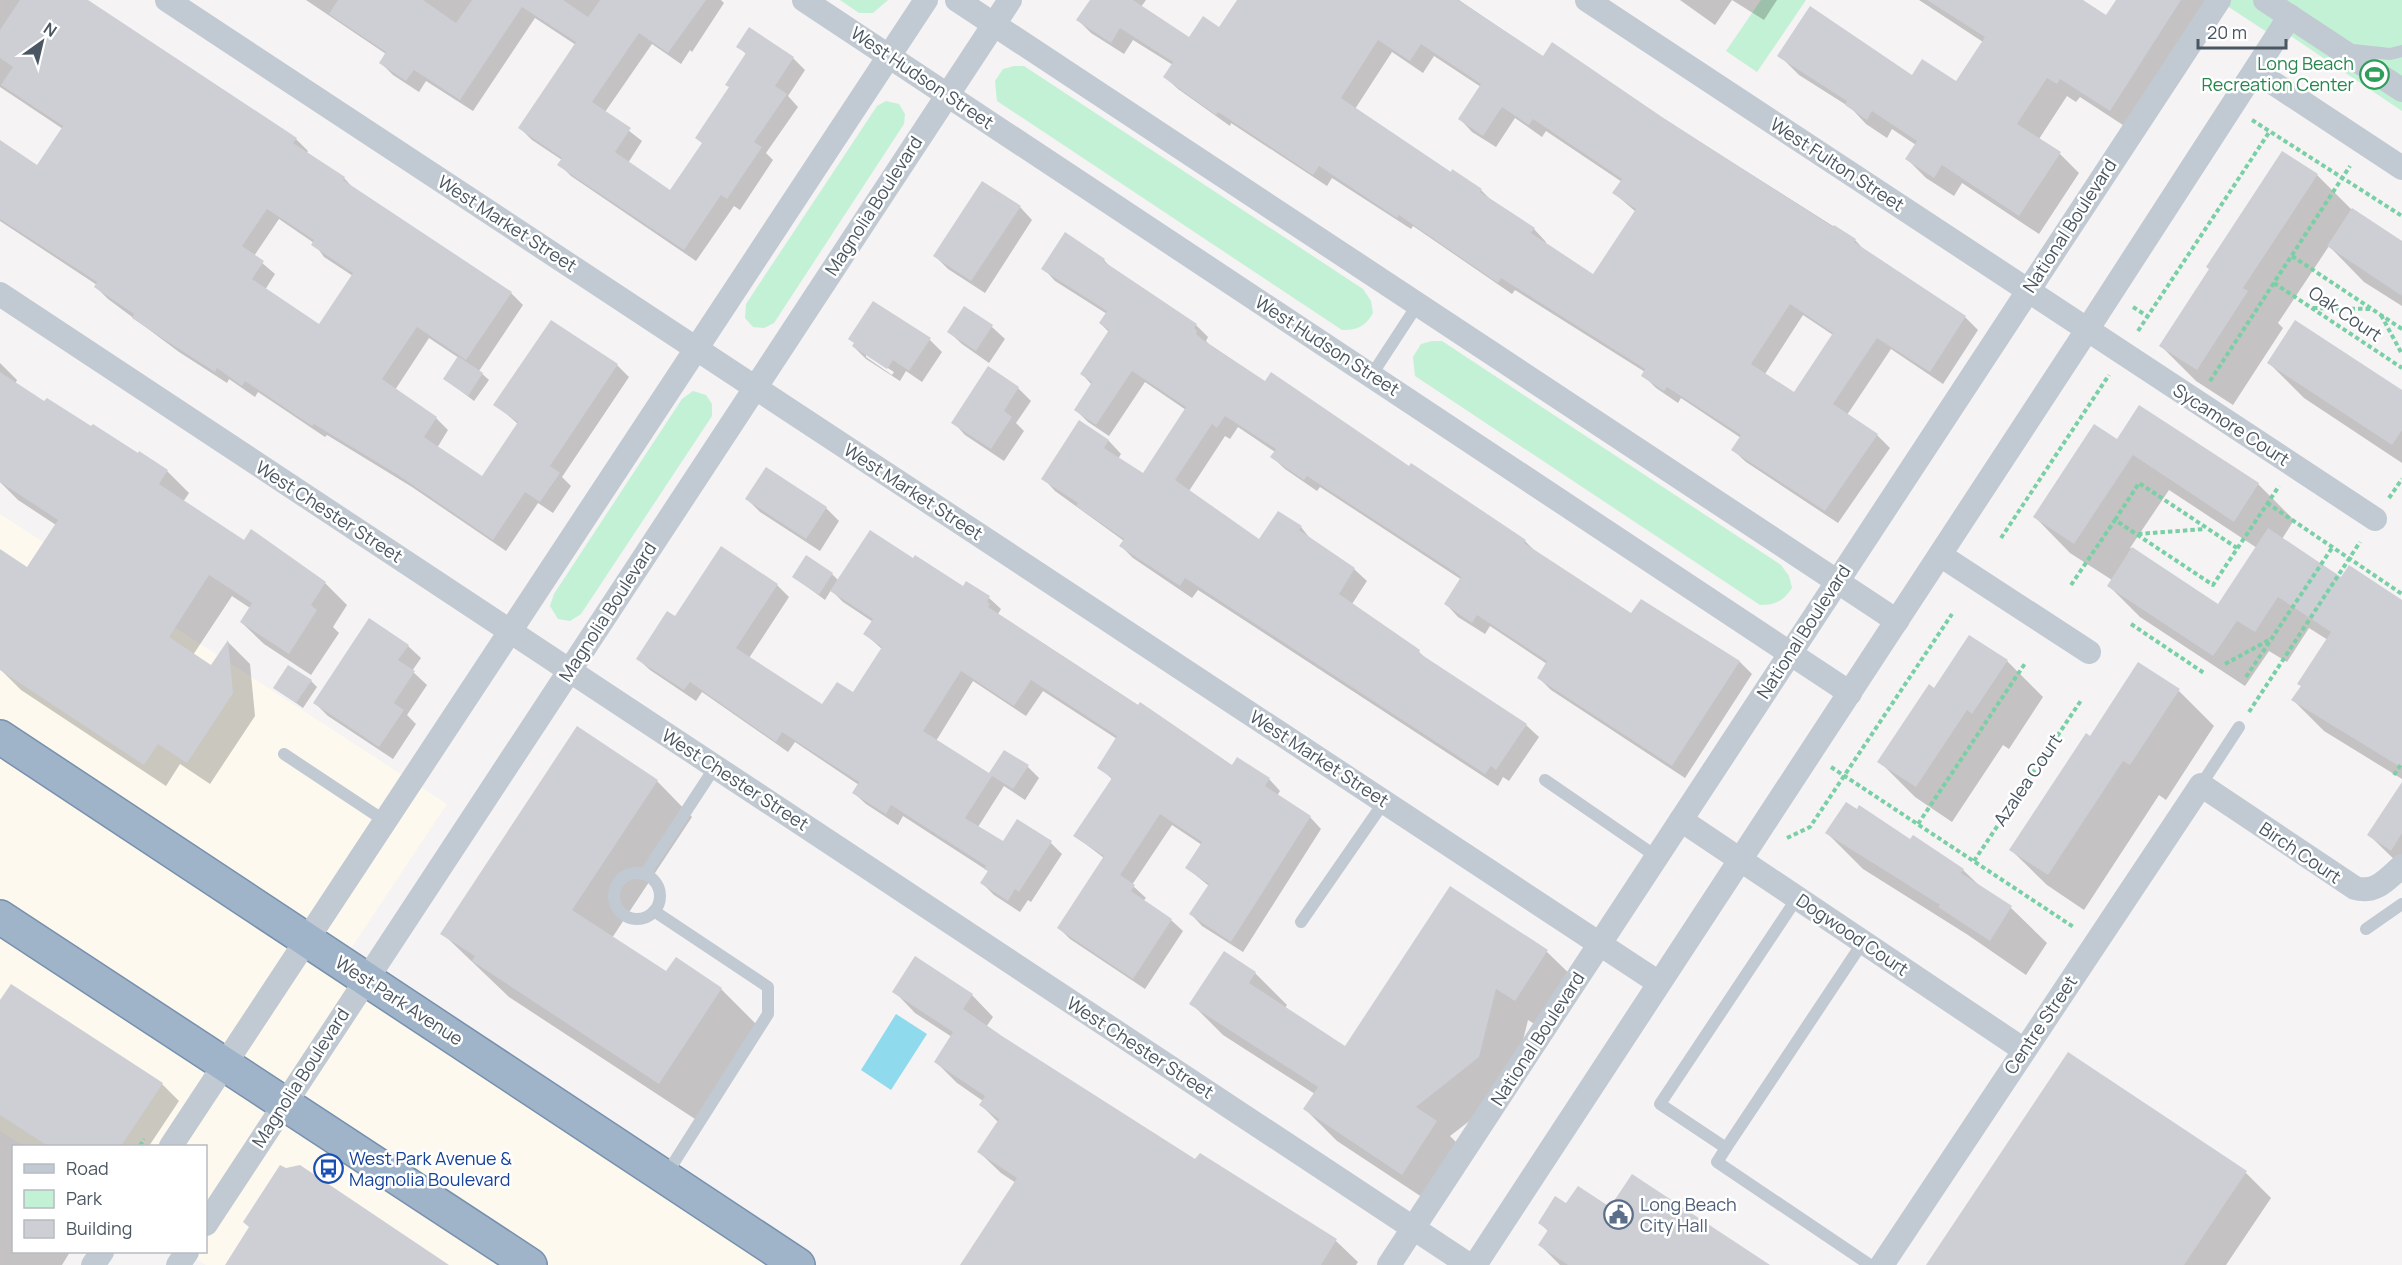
<svg xmlns="http://www.w3.org/2000/svg" width="2402" height="1265" font-family="Manrope,sans-serif">
	<style>
		.commercial { fill: #fdf9ef }
		.green { fill: #c3f1d5 }
		.water { fill: #90daee }
		.shadow { fill: #0003; fill-rule: evenodd }
		.building { fill: #cdcfd5; fill-rule: evenodd }
		.lines { fill: none; stroke-linecap: round; stroke-linejoin: round }
		.trunk-casing { stroke: #7690ad; stroke-width: 36 }
		.path { stroke: #7ad0a6; stroke-width: 4; stroke-dasharray: 4.5 3; stroke-linecap: butt }
		.service { stroke: #c1cad2; stroke-width: 12 }
		.minor { stroke: #c1cad2; stroke-width: 24 }
		.trunk { stroke: #9fb4c9; stroke-width: 33 }
		.labels { text-anchor: middle; stroke-width: 5; stroke-linejoin: round; paint-order: stroke }
		.leisure-label { font-size: 18px; fill: #27864d; stroke: #fff; text-anchor: end }
		.street-label { font-size: 18px; fill: #4a5661; stroke: #fff }
		.transit-label { font-size: 18px; fill: #164399; stroke: #fff; text-anchor: start }
		.service-label { font-size: 18px; fill: #4e5e75; stroke: #fff; text-anchor: start }
	</style>
	<rect width="100%" height="100%" fill="#f5f3f3"/>
	<polygon class="commercial" points="0,514 447,804 346,956 812,1265 206,1265 185,1252 206,1252 206,1146 24,1146 0,1131"/>
	<g class="green">
		<polygon points="840,0 888,0 873,13 859,13"/>
		<polygon points="1761,0 1806,0 1757,72 1726,51"/>
		<polygon points="2218,0 2402,0 2402,111 2282,30 2276,38"/>
		<path d="M1014 66H1024L1363 289 1371 301 1373 313C1365 327 1357 330 1342 330L997 101 995 81 1003 69Z"/>
		<polygon points="886,101 899,104 905,114 904,124 774,323 764,328 753,327 745,318 746,304 877,106"/>
		<path d="M1432 341H1442L1781 565 1789 576 1792 588C1783 601 1776 605 1760 605L1415 376 1413 357 1421 344Z"/>
		<polygon points="693,391 706,395 712,404 712,416 581,614 570,621 558,619 550,606 554,594 682,399"/>
	</g>
	<polygon class="water" points="896,1014 927,1034 891,1090 861,1070"/>
	<g class="shadow">
		<path d="M0 0H86L296 139 308 151 306 154 344 178 356 191 511 293 523 305 479 371 489 380 474 401 445 379 459 358 429 338 395 390 436 418 448 430 437 448 482 478 518 424 495 404 617 365 629 377 562 477 571 486 553 513 538 503 506 551 412 487 327 435 325 437 258 392 255 397 229 379 227 383 179 352 108 299 96 287 97 285 0 221V141L37 167 63 129 0 87ZM279 219 314 243 324 257 353 276 320 326 265 290 275 274 254 256Z"/>
		<polygon points="306,0 721,0 724,3 692,52 690,50 681,64 652,44 605,112 642,141 628,163 671,192 703,144 747,55 738,46 793,58 805,70 788,96 798,107 766,153 773,160 740,210 734,206 696,261 571,176 559,164 562,160 532,140 520,128 576,45 535,18 473,111 426,81 419,92 393,75 381,63 386,54"/>
		<path d="M1092 0H1146L1141 7 1190 39 1220 29 1239 0H1459L1544 58 1662 118 1855 240 1867 253 1965 317 1978 330 1943 384 1891 349 1847 415 1877 435 1890 448 1838 523 1746 462 1733 450 1741 438 1681 398 1678 403 1656 388 1643 375 1645 372 1515 290 1512 294 1413 226 1411 229 1332 178 1327 186 1231 123 1230 126 1178 89 1165 77 1173 65 1133 40 1124 54 1091 33 1078 20ZM1392 52 1423 73 1434 56 1481 87 1460 119 1472 132 1496 147 1515 118 1542 137 1546 131 1622 182 1614 193 1636 212 1594 277 1545 244 1546 242 1534 229 1494 203 1481 190 1451 174 1355 109ZM1803 315 1833 335 1795 394 1765 374Z"/>
		<polygon points="1680,0 1732,0 1715,25"/>
		<polygon points="1732,0 1777,0 1764,20"/>
		<polygon points="1919,0 2080,0 2107,17 2118,0 2213,0 2129,129 2080,97 2076,102 2067,96 2039,139 2060,154 2079,173 2039,234 1962,183 1954,196 1926,178 1907,159 1916,145 1892,129 1887,138 1866,124 1851,108 1799,75 1779,55 1956,83 1983,42"/>
		<polygon points="2317,175 2353,211 2402,243 2402,306 2364,282 2329,246 2278,323 2283,328 2233,405 2196,381 2161,346"/>
		<polygon points="1020,207 1032,220 985,293 948,269 935,256"/>
		<polygon points="1104,260 1115,272 1196,325 1208,337 1206,341 1209,344 1266,383 1525,541 1538,554 1632,615 1641,601 1740,662 1752,674 1685,778 1551,690 1538,677 1547,664 1490,626 1485,634 1458,617 1446,604 1462,580 1320,487 1317,491 1285,469 1272,457 1275,452 1238,427 1230,439 1225,436 1189,491 1260,541 1301,527 1312,541 1354,569 1367,581 1352,604 1419,652 1431,663 1526,725 1539,737 1509,781 1503,777 1498,786 1198,590 1192,598 1133,558 1121,546 1124,541 1055,491 1043,478 1079,422 1109,441 1121,454 1118,459 1143,475 1186,410 1145,382 1109,436 1088,422 1076,410 1092,385 1082,374 1109,332 1100,323 1107,314 1055,281 1043,268"/>
		<polygon points="964,308 992,327 1005,339 989,363 962,344 949,332"/>
		<path d="M930 340 942 352 922 382 906 371 900 381 866 359 853 346ZM866 354 894 372 892 375 866 357Z"/>
		<polygon points="0,363 17,380 15,384 45,404 167,471 189,493 183,502 245,542 325,583 347,605 333,627 339,633 311,675 264,644 241,622 250,608 232,596 193,655 212,667 228,642 250,664 255,716 210,784 180,764 166,786 21,690 0,669 0,551 27,569 56,525 18,500 0,482"/>
		<polygon points="2269,363 2402,392 2402,463 2304,398"/>
		<polygon points="988,368 1018,388 1031,401 1016,423 1024,431 1004,461 965,435 953,422"/>
		<path d="M2140 407 2258 484 2294 520 2282 539 2342 579 2402 602V779L2324 731 2293 700 2328 640 2309 628 2287 662 2269 651 2245 686 2140 617 2109 586 2112 580 2070 553 2035 517 2117 441ZM2169 490 2257 548 2219 606 2130 548Z"/>
		<polygon points="767,469 826,508 839,521 820,551 760,512 747,499"/>
		<polygon points="914,560 963,588 966,583 989,598 1001,609 998,614 1233,767 1269,779 1280,791 1277,796 1310,817 1321,829 1243,952 1202,926 1191,914 1209,886 1187,868 1202,845 1172,825 1132,885 1146,898 1143,901 1171,920 1183,931 1145,989 1070,939 1059,928 1104,858 1075,836 1113,780 1099,767 1117,739 1043,691 1026,716 973,681 936,741 989,775 1005,752 1028,767 1039,778 1025,800 1004,786 978,827 1003,843 1051,843 1062,854 1031,902 1028,900 1020,912 994,895 982,883 988,871 903,816 898,825 866,804 854,793 859,785 795,742 788,752 702,692 696,701 650,670 638,659 675,618 777,585 789,597 749,658 822,706 853,694 882,649 865,634 873,622 843,602 831,590 825,600 794,577 832,574 838,580"/>
		<polygon points="408,646 421,658 412,671 427,685 407,715 416,724 393,759 328,716 315,703"/>
		<polygon points="2007,661 2043,697 2009,749 2003,745 1952,822 1915,797 1879,761 1935,690"/>
		<polygon points="311,681 317,687 303,708 275,688"/>
		<polygon points="2179,691 2214,726 2166,800 2159,795 2084,910 2047,885 2011,850 2090,738"/>
		<polygon points="657,781 692,817 612,938 667,973 676,959 721,989 757,1025 695,1119 509,997 442,933"/>
		<polygon points="2402,785 2402,867 2369,835"/>
		<polygon points="1857,811 1963,870 1982,888 2011,908 2047,943 2026,975 1968,935 1863,869 1827,833"/>
		<polygon points="1451,888 1547,952 1579,983 1547,1032 1528,1020 1511,1089 1450,1136 1468,1154 1434,1205 1337,1141 1305,1109 1315,1094 1223,1035 1191,1003 1224,953 1255,973 1287,1005 1285,1008 1346,1048"/>
		<polygon points="894,991 972,995 993,1017 986,1027 1196,1161 1200,1155 1336,1241 1358,1262 1356,1265 962,1265 1016,1183 1001,1173 979,1152 998,1122 981,1105 983,1101 957,1083 936,1062 952,1037 915,1013"/>
		<polygon points="0,1003 162,1084 179,1101 149,1146 14,1146 14,1252 70,1252 62,1265 0,1265"/>
		<polygon points="2246,1173 2271,1198 2226,1265 1928,1265"/>
		<polygon points="1567,1205 1611,1210 1767,1265 1560,1265 1540,1245 1549,1232 1540,1223"/>
	</g>
	<g class="building">
		<path d="M20 0H88L297 138 293 143 345 177 343 180 512 292 466 360 417 327 382 379 437 417 424 437 482 476 518 422 493 405 551 320 618 364 550 466 560 473 540 502 525 492 493 540 398 475 314 424 312 426 245 381 242 386 217 368 215 372 165 340 132 318 134 314 94 287 97 282 0 219V140L37 165 63 126 1 85 13 67 0 58V30ZM267 209 314 240 311 245 353 273 319 324 252 279 264 261 242 246Z"/>
		<polygon points="338,0 423,0 456,23 472,0 563,0 588,17 600,0 706,0 668,53 639,33 592,102 631,128 615,152 670,190 702,143 695,138 729,87 725,85 746,53 736,47 749,27 794,57 775,86 787,94 754,142 762,147 727,199 721,195 684,250 557,165 562,158 518,128 576,42 522,7 460,100 414,70 406,81 379,63 386,52 329,14"/>
		<path d="M1090 0H1133L1189 37 1203 16 1219 27 1237 0H1458L1543 56 1552 42 1662 117 1833 227 1834 225 1856 239 1854 242 1966 316 1930 372 1877 338 1833 404 1878 434 1825 511 1731 450 1741 435 1667 387 1664 391 1641 376 1645 369 1501 278 1498 283 1399 215 1397 218 1319 166 1313 175 1218 112 1216 115 1163 77 1173 62 1120 28 1111 43 1076 20ZM1378 40 1410 61 1421 44 1481 84 1458 119 1483 136 1502 107 1529 125 1533 119 1622 179 1612 193 1636 209 1593 274 1531 233 1535 228 1480 192 1482 189 1452 169 1451 172 1341 98ZM1790 304 1833 333 1794 392 1751 364Z"/>
		<polygon points="1927,0 2083,0 2106,15 2116,0 2181,0 2110,111 2060,79 2057,84 2047,78 2017,124 2061,152 2019,216 1942,165 1934,178 1905,159 1917,141 1872,111 1867,120 1845,105 1847,101 1777,56 1810,6 1912,75 1922,59 1956,81 1985,37"/>
		<polygon points="2282,151 2318,174 2243,288 2248,291 2197,370 2159,346 2209,269 2206,267"/>
		<polygon points="982,181 1021,206 971,281 933,256"/>
		<polygon points="2352,208 2402,241 2402,296 2327,246"/>
		<polygon points="1065,232 1105,259 1103,261 1197,324 1194,328 1197,331 1196,334 1203,340 1265,381 1271,372 1409,466 1411,463 1526,540 1524,543 1631,613 1641,599 1740,661 1672,766 1537,678 1547,661 1477,615 1472,623 1444,604 1461,577 1456,573 1307,476 1304,480 1270,457 1276,449 1225,416 1217,428 1212,424 1175,480 1259,539 1278,511 1302,526 1299,530 1355,568 1339,594 1420,650 1419,653 1527,724 1496,770 1491,766 1485,774 1185,578 1180,586 1119,546 1124,539 1076,506 1078,503 1041,479 1079,420 1109,440 1104,448 1143,473 1186,407 1132,371 1096,425 1074,410 1092,382 1080,374 1109,330 1099,323 1107,311 1041,269"/>
		<polygon points="873,301 931,338 909,371 893,360 887,369 852,346 854,343 848,339"/>
		<polygon points="964,306 993,325 976,351 947,332"/>
		<polygon points="2295,320 2402,390 2402,430 2392,445 2267,363"/>
		<polygon points="458,356 483,373 468,396 443,379"/>
		<polygon points="988,366 1019,387 1004,411 1012,417 991,449 951,423"/>
		<polygon points="0,372 44,401 47,398 91,426 93,424 138,453 139,451 168,470 159,484 244,540 251,529 326,582 311,605 317,610 289,654 240,622 252,603 209,575 169,637 211,665 228,640 233,693 187,763 158,744 144,765 0,670 0,549 27,567 58,520 0,482"/>
		<polygon points="2139,405 2259,483 2234,522 2133,455 2074,544 2033,517 2094,424 2117,439"/>
		<polygon points="766,467 827,507 806,539 745,499"/>
		<polygon points="2268,528 2341,577 2349,565 2402,600 2402,768 2291,700 2301,686 2297,684 2331,632 2278,597 2255,632 2237,621 2213,656 2107,586 2132,547 2218,604"/>
		<polygon points="870,530 913,558 915,555 963,586 966,581 990,596 987,602 990,604 988,607 1138,705 1140,702 1232,765 1237,757 1270,778 1265,786 1311,816 1231,942 1189,914 1209,884 1185,868 1202,842 1160,814 1120,875 1135,885 1131,891 1172,919 1133,979 1057,928 1104,856 1073,836 1112,778 1097,768 1117,736 1031,680 1014,706 961,671 923,731 989,773 1004,750 1029,765 1013,789 992,776 965,818 1003,841 1017,819 1052,841 1019,892 1015,889 1008,901 980,883 988,871 984,869 986,866 891,805 886,814 852,793 859,782 782,732 776,742 690,682 684,690 636,659 667,611 675,616 721,546 778,584 736,648 822,704 837,682 853,692 882,647 863,634 873,619 830,591"/>
		<polygon points="806,555 833,573 819,595 792,577"/>
		<polygon points="369,618 409,645 398,660 415,671 394,703 404,710 379,747 313,703"/>
		<polygon points="1969,635 2008,660 1972,714 1967,710 1916,787 1877,762 1929,684 1934,688"/>
		<polygon points="2138,662 2180,689 2130,765 2123,761 2048,875 2009,850 2086,733 2090,736"/>
		<polygon points="288,665 312,680 296,703 273,688"/>
		<polygon points="577,726 658,780 572,910 666,971 676,957 722,988 659,1084 472,961 475,956 440,934"/>
		<polygon points="2402,782 2402,833 2391,851 2367,835"/>
		<polygon points="1846,802 1857,809 1859,805 1910,839 1913,835 1964,869 1961,873 2012,906 1990,941 1938,907 1940,905 1825,833"/>
		<polygon points="1450,886 1548,950 1515,1001 1496,989 1479,1057 1416,1107 1437,1121 1402,1175 1303,1109 1318,1087 1189,1004 1224,951 1256,972 1249,983 1345,1046"/>
		<polygon points="915,956 973,994 963,1009 1002,1036 1195,1159 1200,1153 1337,1239 1321,1265 960,1265 1017,1178 977,1152 999,1119 979,1105 985,1096 934,1062 953,1032 892,992"/>
		<polygon points="11,984 163,1083 121,1146 48,1146 0,1115 0,1000"/>
		<polygon points="2068,1052 2247,1171 2184,1265 1926,1265"/>
		<polygon points="280,1165 286,1168 300,1165 449,1265 225,1265 249,1227 243,1222"/>
		<polygon points="1632,1174 1770,1265 1568,1265 1538,1245 1548,1230 1538,1223 1555,1196 1566,1203 1578,1186 1610,1207"/>
	</g>
	<g class="lines">
		<defs>
			<g id="trunk">
				<polyline points="0,737 798,1265"/>
				<polyline points="0,917 530,1265"/>
			</g>
		</defs>
		<use href="#trunk" class="trunk-casing"/>
		<g class="path">
			<polyline points="2252,120 2402,216"/>
			<polyline points="2292,256 2402,329"/>
			<polyline points="2274,283 2402,368"/>
			<polyline points="2133,307 2147,316"/>
			<polyline points="2313,308 2371,309"/>
			<polyline points="2381,315 2402,354"/>
			<polyline points="2138,331 2270,131"/>
			<polyline points="2210,381 2350,166"/>
			<polyline points="2389,498 2402,479"/>
			<polyline points="2267,503 2402,594"/>
			<polyline points="2115,520 2139,483 2237,548"/>
			<polyline points="2138,534 2205,529"/>
			<polyline points="2001,538 2109,375"/>
			<polyline points="2071,585 2115,520 2213,585 2279,486"/>
			<polyline points="2131,624 2204,673"/>
			<polyline points="2225,664 2269,640"/>
			<polyline points="2246,677 2332,548"/>
			<polyline points="2249,712 2360,542"/>
			<polyline points="1831,767 2075,928"/>
			<polyline points="2394,775 2402,763"/>
			<polyline points="1918,824 2026,662"/>
			<polyline points="1787,838 1810,827 1952,614"/>
			<polyline points="1974,861 2082,699"/>
			<polyline points="140,1146 144,1139"/>
		</g>
		<g class="service">
			<polyline points="2353,50 2390,54 2402,51"/>
			<polyline points="1371,376 1418,304"/>
			<polyline points="284,754 385,821"/>
			<polyline points="1545,780 1657,857"/>
			<polyline points="2201,785 2239,727"/>
			<circle cx="637" cy="896" r="23"/>
			<polyline points="645,874 715,767"/>
			<polyline points="1797,898 1660,1104 1726,1148 1863,942"/>
			<polyline points="654,911 768,987 768,1014 666,1175"/>
			<polyline points="1301,922 1384,802"/>
			<polyline points="2366,929 2402,904"/>
			<polyline points="1726,1148 1717,1162 1870,1265"/>
		</g>
		<g class="minor">
			<polyline points="167,0 1659,983"/>
			<polyline points="804,0 1850,693"/>
			<polyline points="957,0 1897,621"/>
			<polyline points="1587,0 2375,519"/>
			<polyline points="2265,0 2402,90"/>
			<polyline points="2255,71 2402,168"/>
			<polyline points="0,294 1469,1265"/>
			<polyline points="1940,555 2089,652"/>
			<polyline points="1681,820 2024,1050"/>
			<polyline points="171,1146 926,0"/>
			<polyline points="206,1224 1010,0"/>
			<polyline points="93,1265 102,1252"/>
			<polyline points="178,1265 187,1252"/>
			<polyline points="1389,1265 2219,0"/>
			<polyline points="1475,1265 2087,330 2290,16"/>
			<path d="M1882 1265 2201 785 2355 888C2376 894 2387 879 2402 866"/>
		</g>
		<use href="#trunk" class="trunk"/>
	</g>
	<defs>
		<symbol id="stadium-ring" viewBox="-11 -11 22 22"><circle r="9.5" fill="#fff" stroke="#2e9e5b" stroke-width="1.5"/><path d="M0-5a6.5 5 0 1 0 0 10a6.5 5 0 1 0 0-10ZM-3.5-1.8h7v3.6h-7Z" fill="#2e9e5b"/></symbol>
		<symbol id="bus-ring" viewBox="-11 -11 22 22"><circle r="9.5" fill="#fff" stroke="#1a4fb4" stroke-width="1.5"/><path d="M-5-6H5V4H4V6H2V4H-2V6H-4V4H-5ZM-3.5-4V0h7V-4ZM-3.5 1.2v1.5H-2V1.2ZM2 1.2v1.5H3.5V1.2Z" fill="#1a4fb4"/></symbol>
		<symbol id="civic-ring" viewBox="-11 -11 22 22"><circle r="9.5" fill="#fff" stroke="#5c6f8a" stroke-width="1.5"/><path d="M-.6-6.5H3V-4.5H.6V-3L4-1V1h2V6H-6V1h2V-1L-.6-3ZM-1.2 2.5V6h2.4V2.5Z" fill="#5c6f8a"/></symbol>
	</defs>
	<g fill-rule="evenodd">
		<use href="#stadium-ring" x="2358" y="58" width="33" height="33"/>
		<use href="#bus-ring" x="312" y="1152" width="33" height="33"/>
		<use href="#civic-ring" x="1602" y="1198" width="33" height="33"/>
	</g>
	<g class="labels">
		<g class="leisure-label">
			<text x="2354" y="70">Long Beach<tspan x="2354" dy="21">Recreation Center</tspan></text>
		</g>
		<g class="street-label">
			<text transform="translate(922 78) rotate(34)" y="6">West Hudson Street</text>
			<text transform="translate(1837 165) rotate(33)" y="6">West Fulton Street</text>
			<text transform="translate(874 206) rotate(-57)" y="6">Magnolia Boulevard</text>
			<text transform="translate(507 224) rotate(33)" y="6">West Market Street</text>
			<text transform="translate(2070 226) rotate(-57)" y="6">National Boulevard</text>
			<text transform="translate(2345 314) rotate(34)" y="6">Oak Court</text>
			<text transform="translate(1327 346) rotate(33)" y="6">West Hudson Street</text>
			<text transform="translate(2231 425) rotate(33)" y="6">Sycamore Court</text>
			<text transform="translate(913 492) rotate(33)" y="6">West Market Street</text>
			<text transform="translate(329 512) rotate(33)" y="6">West Chester Street</text>
			<text transform="translate(608 612) rotate(-57)" y="6">Magnolia Boulevard</text>
			<text transform="translate(1804 632) rotate(-57)" y="6">National Boulevard</text>
			<text transform="translate(1319 759) rotate(33)" y="6">West Market Street</text>
			<text transform="translate(735 780) rotate(33)" y="6">West Chester Street</text>
			<text transform="translate(2028 780) rotate(-56)" y="6">Azalea Court</text>
			<text transform="translate(2300 853) rotate(34)" y="6">Birch Court</text>
			<text transform="translate(1852 935) rotate(34)" y="6">Dogwood Court</text>
			<text transform="translate(399 1001) rotate(33)" y="6">West Park Avenue</text>
			<text transform="translate(2041 1025) rotate(-56)" y="6">Centre Street</text>
			<text transform="translate(1538 1039) rotate(-57)" y="6">National Boulevard</text>
			<text transform="translate(1140 1048) rotate(33)" y="6">West Chester Street</text>
			<text transform="translate(301 1078) rotate(-57)" y="6">Magnolia Boulevard</text>
		</g>
		<g class="transit-label">
			<text x="349" y="1165">West Park Avenue &amp;<tspan x="349" dy="21">Magnolia Boulevard</tspan></text>
		</g>
		<g class="service-label">
			<text x="1640" y="1211">Long Beach<tspan x="1640" dy="21">City Hall</tspan></text>
		</g>
	</g>
	<rect x="12" y="1145" width="195" height="108" fill="#ffffff" stroke="#b7bbc0" stroke-width="1.5"/>
	<rect x="24" y="1164" width="30" height="9" fill="#c1cad2" stroke="#b7bbc0" stroke-width="1.5"/>
	<text x="66" y="1175" font-size="18" fill="#4a5661">Road</text>
	<rect x="24" y="1190" width="30" height="18" fill="#c3f1d5" stroke="#b7bbc0" stroke-width="1.5"/>
	<text x="66" y="1205" font-size="18" fill="#4a5661">Park</text>
	<rect x="24" y="1220" width="30" height="18" fill="#cdcfd5" stroke="#b7bbc0" stroke-width="1.5"/>
	<text x="66" y="1235" font-size="18" fill="#4a5661">Building</text>
	<g transform="translate(42 42) rotate(34)" stroke="#ffffff" stroke-width="4.5" paint-order="stroke">
	<path d="M0-4.5L10 22L0 15L-10 22Z" fill="#4a5661"/>
	<text y="-9" font-size="16" font-weight="bold" text-anchor="middle" fill="#4a5661">N</text>
	</g>
	<path d="M2198 39v9h88v-9" fill="none" stroke="#4a5661" stroke-width="3"/>
	<text x="2207" y="39" font-size="18" fill="#4a5661" stroke="#ffffff" stroke-width="4.5" paint-order="stroke">20 m</text>
</svg>
